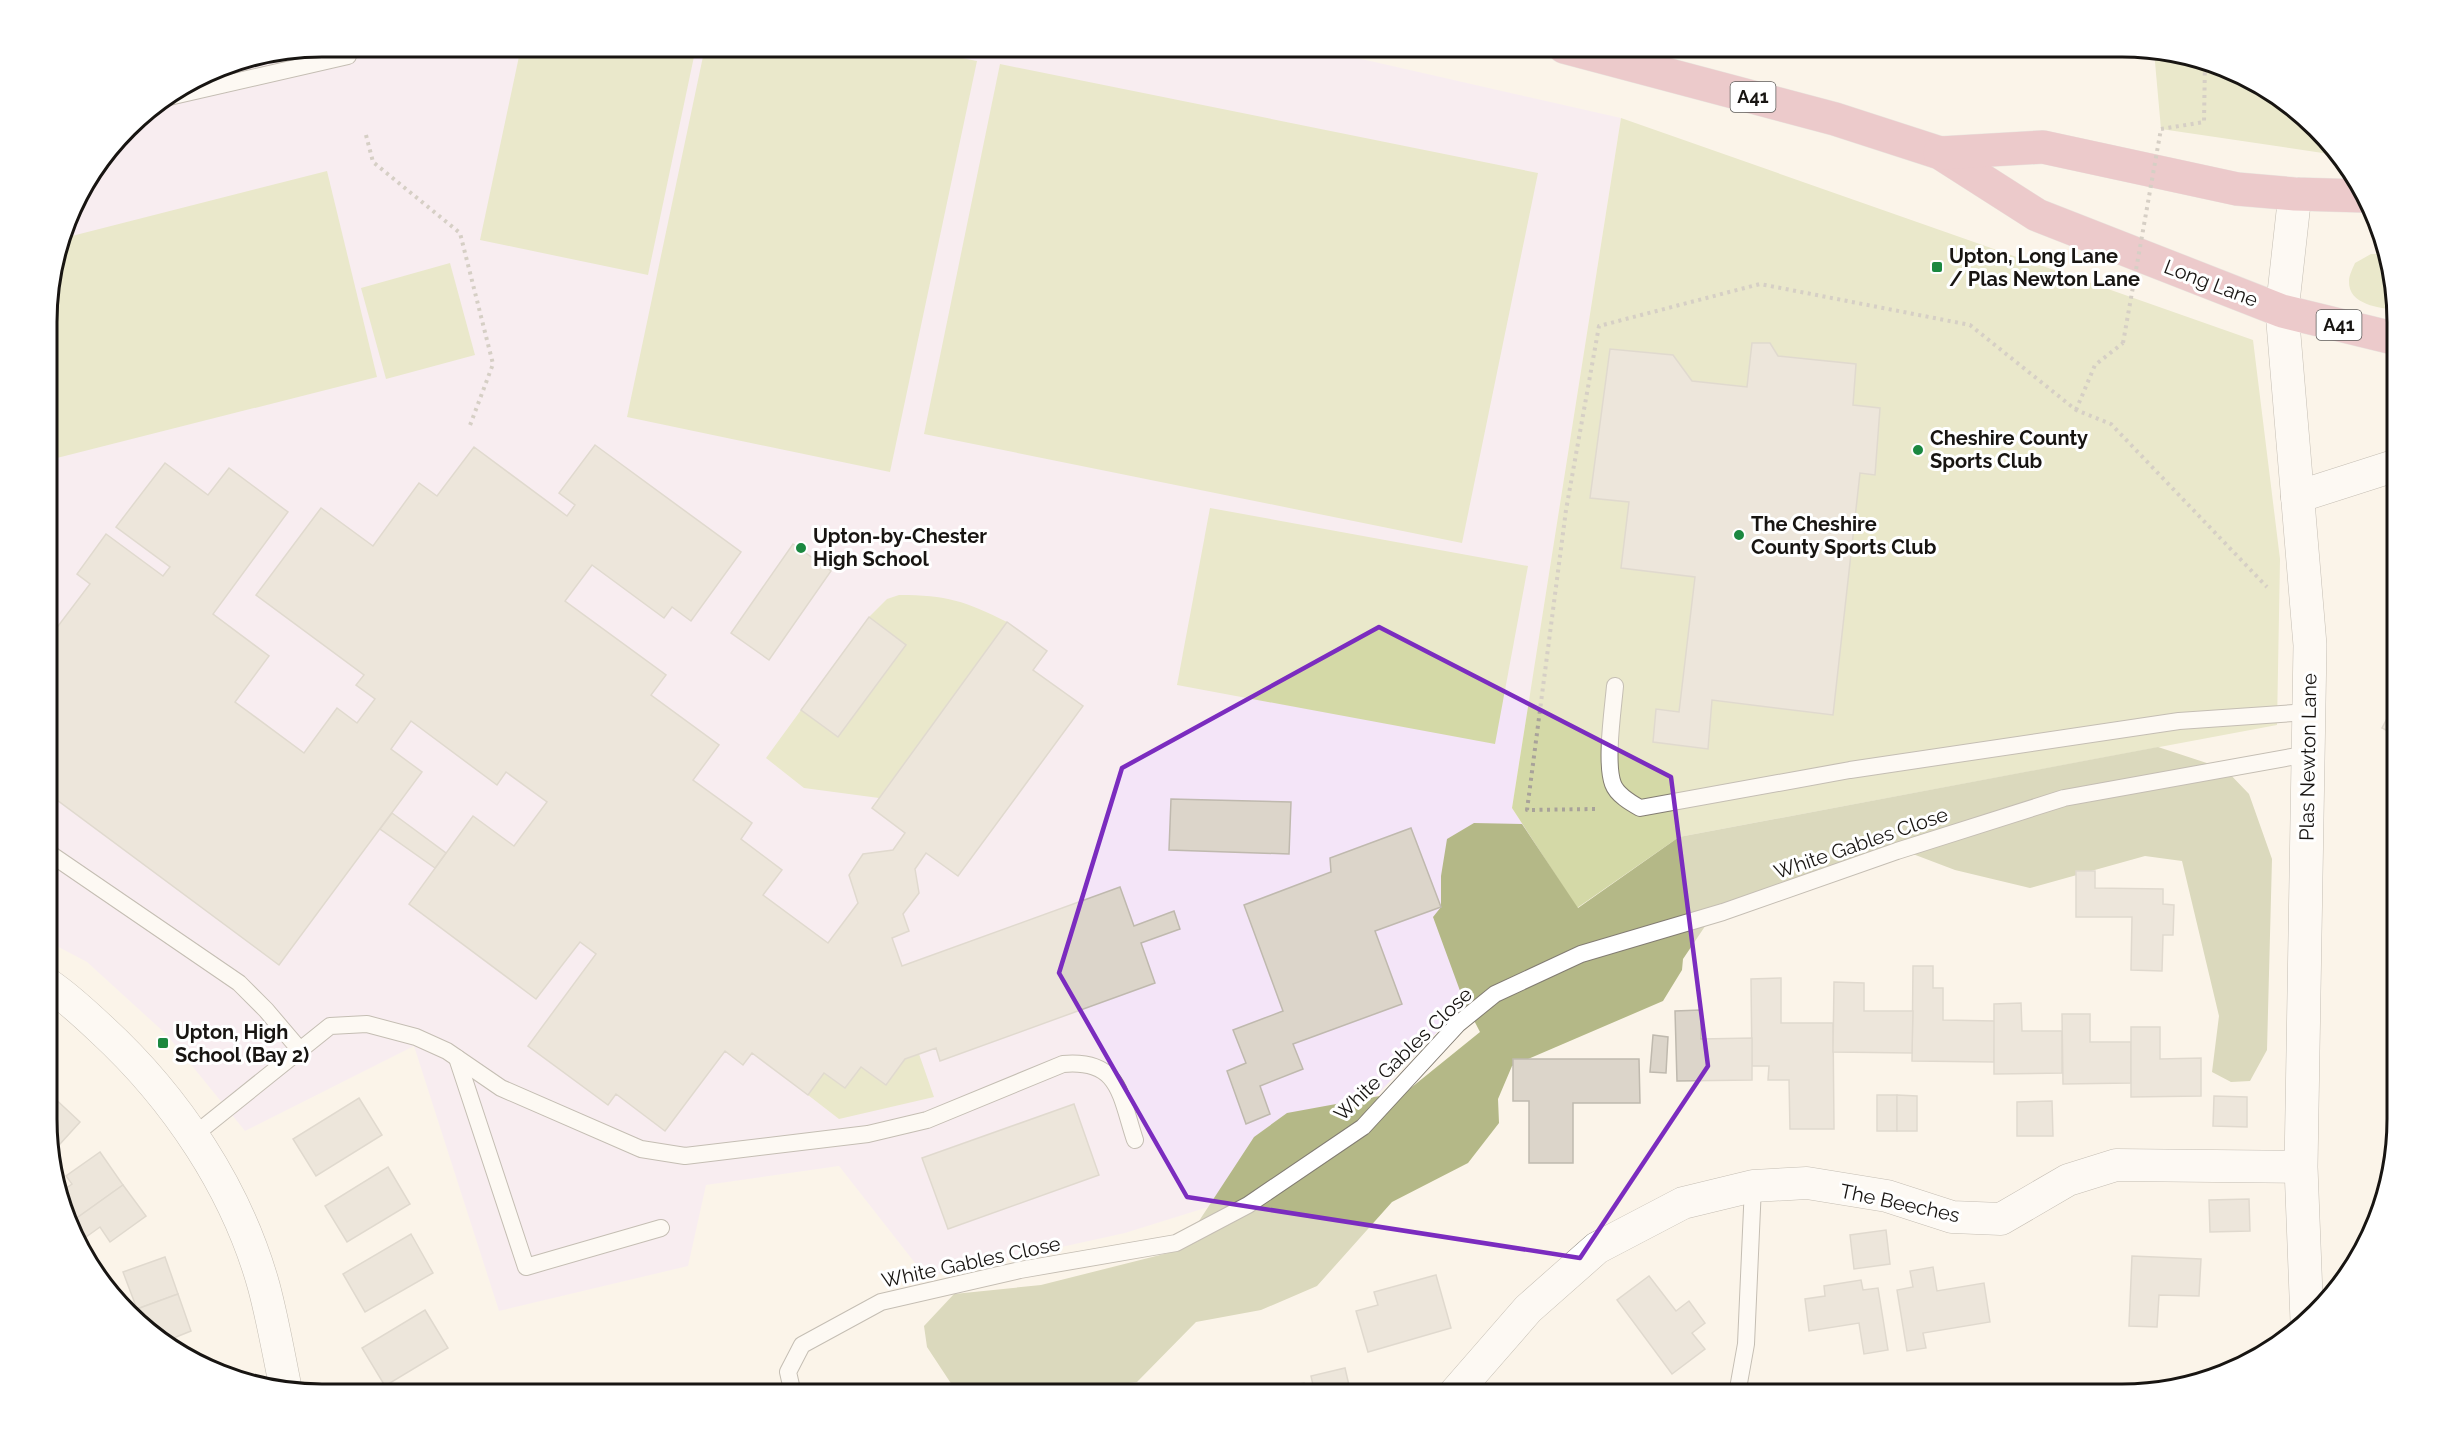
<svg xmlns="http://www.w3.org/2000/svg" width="2444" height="1441" font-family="Raleway,sans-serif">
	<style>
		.education { fill: #f4e5f8 }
		.green { fill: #d4d9a7 }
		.forest { fill: #b4b887 }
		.building { fill: #dcd5ca; stroke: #bfb9ae; stroke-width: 1.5 }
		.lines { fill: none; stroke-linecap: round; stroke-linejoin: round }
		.service-casing { stroke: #827c72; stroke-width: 18 }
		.minor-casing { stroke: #827c72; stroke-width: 33 }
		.tertiary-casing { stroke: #827c72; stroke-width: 34 }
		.trunk-casing { stroke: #d5d5d4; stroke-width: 34 }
		.path { stroke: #a8a29a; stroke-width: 4; stroke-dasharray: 3 4.5; stroke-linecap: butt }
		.service { stroke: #fff; stroke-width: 16 }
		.minor { stroke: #fff; stroke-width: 32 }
		.tertiary { stroke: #fff; stroke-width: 33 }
		.trunk { stroke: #da97a6; stroke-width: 33 }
		.path-bridge { stroke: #a8a29a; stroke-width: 4; stroke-dasharray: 3 4.5; stroke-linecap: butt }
		.marked { fill: none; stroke: #7b2cbf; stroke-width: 4.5; stroke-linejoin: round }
		.poi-dot { fill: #1b8840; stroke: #fff; stroke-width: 2 }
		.labels { text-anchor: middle; stroke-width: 6; stroke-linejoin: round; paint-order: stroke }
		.shield { fill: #fff; stroke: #5d5b59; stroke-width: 1.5 }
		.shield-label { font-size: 18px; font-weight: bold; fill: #181512 }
		.poi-label { font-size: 20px; font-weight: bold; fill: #181512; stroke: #fff; text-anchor: start }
		.street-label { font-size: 20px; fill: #181512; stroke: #fff }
		.rim { fill: none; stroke: #181512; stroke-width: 3 }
	</style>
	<rect width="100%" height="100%" fill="#fbf4e9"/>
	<polygon class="education" points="322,47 1309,47 1621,118 1512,808 1577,908 1457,1011 1353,1120 1237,1198 1125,1233 926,1277 839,1166 706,1185 688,1266 499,1311 414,1046 245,1131 167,1035 87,962 49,942 49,287 75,200 140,115 217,67"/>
	<g class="green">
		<polygon points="521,47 696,47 648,275 480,240"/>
		<polygon points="705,47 907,47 977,61 890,472 627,417"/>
		<polygon points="2154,51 2193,56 2260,84 2336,155 2161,129"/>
		<polygon points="1000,64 1538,173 1462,543 924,434"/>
		<polygon points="1621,118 2253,340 2280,559 2277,725 1679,837 1577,908 1512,808"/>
		<polygon points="327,171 377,377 49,460 49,287 64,238"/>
		<path d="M2371 254H2387L2397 310C2380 308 2348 305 2349 281 2349 275 2353 268 2355 263Z"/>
		<polygon points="450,263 475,355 386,379 361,288"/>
		<polygon points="1210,508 1528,566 1495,744 1177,685"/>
		<path d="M899 595C947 595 965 601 1007 622L879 798 804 788 766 758 801 710 838 737 906 645 869 617 887 599Z"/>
		<polygon points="919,1054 934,1097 839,1119 808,1095 824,1073 845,1088 861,1067 886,1085 905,1059"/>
	</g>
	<polygon class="forest" points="2158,747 2225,769 2249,794 2272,859 2267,1050 2250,1081 2231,1082 2212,1072 2219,1016 2182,861 2145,856 2030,888 1955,870 1897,848 1718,907 1683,959 1682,970 1663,1001 1512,1066 1498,1099 1499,1123 1468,1163 1392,1202 1317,1286 1261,1310 1196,1322 1137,1382 1038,1394 956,1391 927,1347 924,1326 954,1294 1041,1285 1180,1250 1254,1137 1287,1113 1407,1091 1480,1032 1463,999 1433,917 1441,907 1441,876 1447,839 1474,823 1522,824 1578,908 1679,837"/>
	<g class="building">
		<polygon points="1752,343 1770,343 1778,356 1856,364 1853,405 1880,408 1875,475 1860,473 1833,715 1712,700 1708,749 1653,742 1656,709 1679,712 1695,577 1621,568 1629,502 1590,498 1610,349 1673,355 1692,381 1747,387"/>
		<polygon points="595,445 741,552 691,621 672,607 664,618 592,565 565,601 666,675 651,695 719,745 693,780 752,823 741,839 782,870 763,895 828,943 858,903 849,875 863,854 893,850 905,833 872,808 1007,622 1047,651 1033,670 1083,706 958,876 926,853 915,869 919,893 903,914 909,931 892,938 902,966 1120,887 1134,926 1174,911 1180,929 1141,943 1155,983 940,1061 936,1048 905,1059 886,1085 861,1067 845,1088 824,1073 808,1095 752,1053 743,1065 725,1051 665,1131 616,1094 608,1105 528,1046 596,954 580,942 536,999 409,904 473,816 514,846 547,802 506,772 497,785 411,721 391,749 422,772 279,965 49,794 49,638 90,584 77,574 106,534 163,576 170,567 116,527 165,463 208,495 229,468 288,512 213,614 269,656 235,702 304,753 337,708 357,723 375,699 356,685 364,675 256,595 321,508 373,546 419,483 437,496 474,447 567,516 575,505 559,493"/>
		<polygon points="793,544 831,571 769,660 731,633"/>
		<polygon points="869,617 906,645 838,737 801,710"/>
		<polygon points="2397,700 2397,736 2382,728"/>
		<polygon points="2389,769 2397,769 2397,823 2387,823"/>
		<polygon points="1171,799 1291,802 1289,854 1169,850"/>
		<polygon points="392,813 446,853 435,868 380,829"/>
		<polygon points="1411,828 1441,907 1375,931 1402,1004 1293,1044 1303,1069 1260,1086 1270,1114 1246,1124 1227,1071 1246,1063 1233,1030 1283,1011 1244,905 1331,872 1330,858"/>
		<polygon points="2387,850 2397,850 2397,888 2388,888"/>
		<polygon points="2076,871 2095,871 2095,888 2163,889 2163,904 2174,905 2173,935 2163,935 2162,971 2131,970 2132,917 2076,917"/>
		<rect x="2388" y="888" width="9" height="38"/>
		<rect x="2391" y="950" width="6" height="66"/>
		<polygon points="1913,966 1933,966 1933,988 1943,988 1943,1020 1995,1021 1994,1062 1912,1061"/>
		<polygon points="1781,978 1781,1023 1833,1023 1834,1129 1790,1129 1789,1080 1768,1080 1769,1066 1752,1066 1751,979"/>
		<polygon points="1834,982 1864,983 1864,1011 1913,1011 1912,1053 1833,1052"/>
		<polygon points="2021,1003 2022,1031 2062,1031 2062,1073 1994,1074 1994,1004"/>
		<polygon points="1701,1010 1701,1039 1752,1038 1752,1080 1677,1081 1675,1011"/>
		<polygon points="2062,1014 2090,1014 2090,1042 2131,1042 2131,1083 2063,1084"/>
		<polygon points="2131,1027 2160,1027 2160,1059 2201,1058 2201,1096 2131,1097"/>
		<polygon points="1653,1035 1668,1037 1666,1073 1650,1072"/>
		<polygon points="2389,1044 2397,1044 2397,1084 2390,1084"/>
		<polygon points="1513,1059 1639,1059 1640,1103 1573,1103 1573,1163 1529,1163 1529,1101 1513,1101"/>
		<rect x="2390" y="1084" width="7" height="40"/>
		<polygon points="50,1094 80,1122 49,1156 49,1096"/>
		<rect x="1877" y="1095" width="20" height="36"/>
		<polygon points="1897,1095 1917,1096 1917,1131 1897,1131"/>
		<polygon points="2214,1096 2247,1097 2247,1127 2213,1126"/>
		<polygon points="359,1098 382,1135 316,1176 293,1139"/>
		<polygon points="2052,1101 2053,1136 2017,1136 2017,1102"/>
		<polygon points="1074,1104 1099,1175 948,1229 922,1158"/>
		<polygon points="2388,1146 2394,1146 2388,1165"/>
		<polygon points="100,1152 123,1185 74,1220 62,1191 72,1184 66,1176"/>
		<polygon points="388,1167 410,1204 347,1242 325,1206"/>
		<polygon points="123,1185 146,1216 110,1242 100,1227 86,1237 74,1220"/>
		<polygon points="2249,1199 2250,1231 2210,1232 2209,1200"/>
		<polygon points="1886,1230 1890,1264 1854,1269 1850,1235"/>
		<polygon points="411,1234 433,1273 365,1312 343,1274"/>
		<polygon points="86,1252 95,1270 93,1271"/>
		<polygon points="2132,1256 2201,1259 2199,1296 2159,1295 2157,1327 2129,1326"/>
		<polygon points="165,1257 178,1294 137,1309 123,1272"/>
		<polygon points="1933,1267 1937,1291 1984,1283 1990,1322 1923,1333 1926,1348 1907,1351 1897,1290 1913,1287 1910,1271"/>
		<polygon points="1436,1275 1451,1328 1368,1352 1356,1311 1378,1305 1374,1292"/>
		<polygon points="1649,1276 1676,1311 1689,1301 1705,1323 1692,1333 1705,1349 1672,1374 1617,1300"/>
		<polygon points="1861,1280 1863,1290 1878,1288 1888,1350 1864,1354 1859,1323 1809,1331 1805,1299 1825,1296 1824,1286"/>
		<polygon points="178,1294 191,1331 166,1341 139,1315 137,1309"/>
		<polygon points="425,1310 448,1348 385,1386 362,1348"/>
		<polygon points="1345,1368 1351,1394 1315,1394 1311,1376"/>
		<polygon points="1304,1383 1306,1394 1271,1394 1270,1389"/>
	</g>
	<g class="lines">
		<defs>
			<g id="service">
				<polyline points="169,97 348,56"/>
				<path d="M1615 686C1613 709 1605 763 1613 784 1617 795 1631 803 1640 808L1850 770 2179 721 2309 712"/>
				<polyline points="49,853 239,983 266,1010 300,1050"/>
				<polyline points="457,1058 526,1267 661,1228"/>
				<path d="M193 1136 330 1026 367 1024 416 1037 447 1051 501 1088 641 1149 685 1156 868 1134 927 1120 1063 1064C1120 1059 1120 1095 1135 1140"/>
				<polyline points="793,1394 788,1372 802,1345 881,1302 1020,1270 1176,1243 1248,1205 1363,1127 1458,1024 1495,994 1581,954 1723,912 1897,851 2064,798 2308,754"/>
				<polyline points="1737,1394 1746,1344 1753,1186"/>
			</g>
			<g id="minor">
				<polyline points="2297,497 2397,465"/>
				<path d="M49 985C68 998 84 1013 101 1029 176 1098 237 1189 264 1287 273 1321 279 1356 286 1390"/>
				<polyline points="1454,1394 1528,1309 1597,1248 1683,1203 1753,1186 1807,1183 1887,1196 1952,1217 2001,1219 2068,1180 2116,1165 2301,1167"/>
			</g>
			<polyline id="tertiary" points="2295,194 2282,311 2310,645 2301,1167 2307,1321"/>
			<g id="trunk">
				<polyline points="1564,47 1835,119 1940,153 2037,215 2282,311 2397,339"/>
				<polyline points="1940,153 2043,147 2237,189 2295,194 2364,196"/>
			</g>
		</defs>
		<use href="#service" class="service-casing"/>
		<use href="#minor" class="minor-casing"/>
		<use href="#tertiary" class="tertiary-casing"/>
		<use href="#trunk" class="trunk-casing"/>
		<g class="path">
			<polyline points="2161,129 2204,122 2205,61"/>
			<polyline points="366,135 373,162 460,233 493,364 469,428"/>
			<polyline points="2076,410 2095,365 2123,343"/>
			<polyline points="1595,809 1527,810 1566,510 1599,326 1760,284 1970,325 2076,410 2111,424 2267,587"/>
		</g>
		<use href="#service" class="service"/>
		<use href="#minor" class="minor"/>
		<use href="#tertiary" class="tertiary"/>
		<use href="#trunk" class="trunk"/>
		<polyline class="path-bridge" points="2123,343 2161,129"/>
	</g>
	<path d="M0 0H2444V1441H0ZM1379 627 1671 777 1708 1066 1580 1258 1187 1197 1059 973 1122 768Z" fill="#fbf4e9" fill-opacity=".55" fill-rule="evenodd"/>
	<path class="marked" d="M1379 627 1671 777 1708 1066 1580 1258 1187 1197 1059 973 1122 768Z"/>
	<g class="poi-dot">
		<rect x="1931" y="261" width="12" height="12" rx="3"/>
		<circle cx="1918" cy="450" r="6"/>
		<circle cx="1739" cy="535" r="6"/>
		<circle cx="801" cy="548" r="6"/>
		<rect x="157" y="1037" width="12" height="12" rx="3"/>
	</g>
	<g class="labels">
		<g class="shield">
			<rect x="1730.5" y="82" width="45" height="30" rx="4.5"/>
			<rect x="2316.5" y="310" width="45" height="30" rx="4.5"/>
		</g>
		<g class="shield-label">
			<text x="1753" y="103">A41</text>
			<text x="2339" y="331">A41</text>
		</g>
		<g class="poi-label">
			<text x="1949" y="263">Upton, Long Lane<tspan x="1949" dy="23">/ Plas Newton Lane</tspan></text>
			<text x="1930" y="445">Cheshire County<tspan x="1930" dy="23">Sports Club</tspan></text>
			<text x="1751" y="531">The Cheshire<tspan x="1751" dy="23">County Sports Club</tspan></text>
			<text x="813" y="543">Upton-by-Chester<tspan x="813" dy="23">High School</tspan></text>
			<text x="175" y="1039">Upton, High<tspan x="175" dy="23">School (Bay 2)</tspan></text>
		</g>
		<g class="street-label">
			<text transform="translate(2211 283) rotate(21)" y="7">Long Lane</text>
			<text transform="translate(2308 757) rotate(-89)" y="7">Plas Newton Lane</text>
			<text transform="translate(1861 843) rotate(-19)" y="7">White Gables Close</text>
			<text transform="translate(1403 1054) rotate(-44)" y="7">White Gables Close</text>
			<text transform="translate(1900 1203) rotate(12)" y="7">The Beeches</text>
			<text transform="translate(971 1262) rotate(-12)" y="7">White Gables Close</text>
		</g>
	</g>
	<path d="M0 0H2444V1441H0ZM322 57H2122A265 265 0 0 1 2387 322V1119A265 265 0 0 1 2122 1384H322A265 265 0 0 1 57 1119V322A265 265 0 0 1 322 57Z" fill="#fff" fill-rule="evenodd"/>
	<path class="rim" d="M322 57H2122A265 265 0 0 1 2387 322V1119A265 265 0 0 1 2122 1384H322A265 265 0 0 1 57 1119V322A265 265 0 0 1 322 57Z"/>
</svg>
